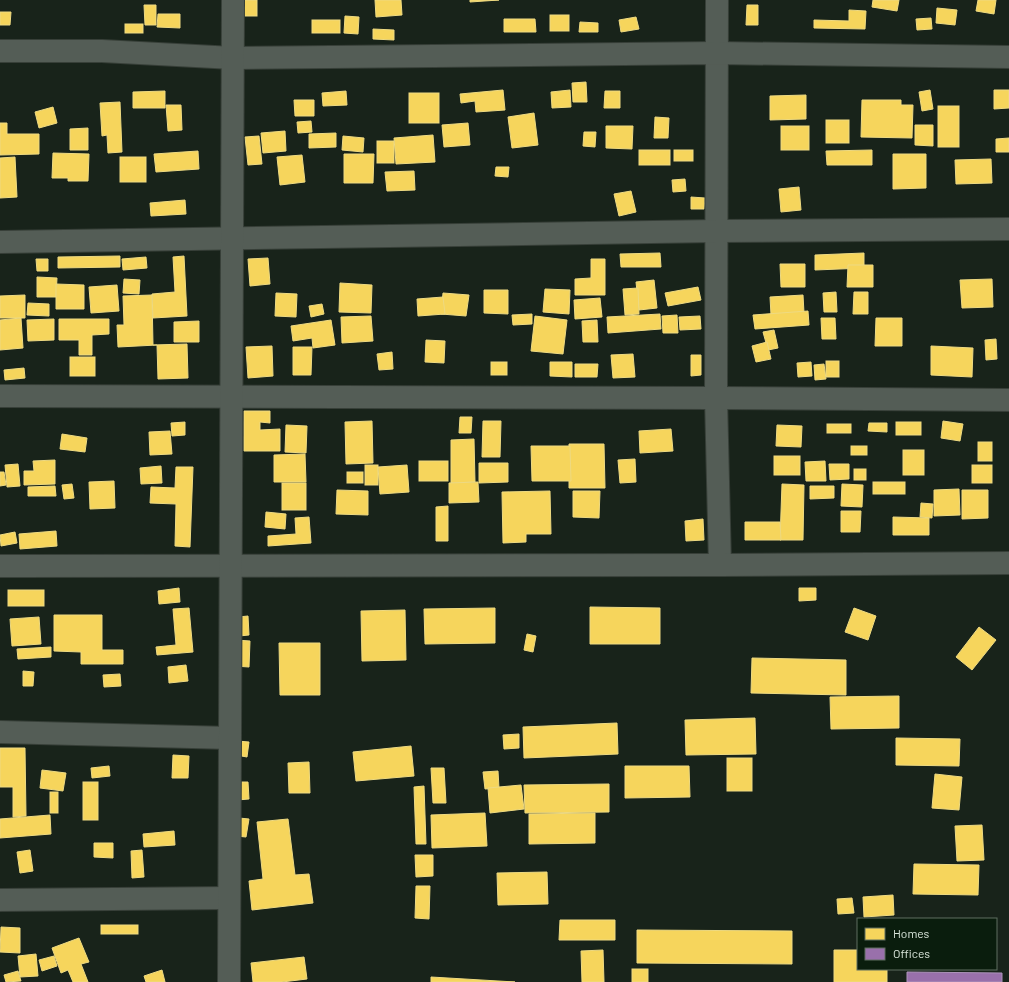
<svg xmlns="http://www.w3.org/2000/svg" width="1009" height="982" font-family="Barlow,sans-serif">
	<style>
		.homes { fill: #f6d55c; stroke: #eeda82 }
		.offices { fill: #9970ab; stroke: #ad94ba }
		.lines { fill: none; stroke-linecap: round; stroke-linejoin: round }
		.minor-casing { stroke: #373f38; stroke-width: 24 }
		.minor { stroke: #545d56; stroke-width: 22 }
	</style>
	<rect width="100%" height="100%" fill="#18231a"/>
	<g class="homes">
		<rect x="241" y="0" width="16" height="16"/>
		<polygon points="375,0 401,0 402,15 376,17"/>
		<polygon points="470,0 499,0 470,2"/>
		<polygon points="873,0 899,0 897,11 872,7"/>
		<polygon points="978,0 996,0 994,14 976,11"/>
		<polygon points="144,5 156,5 156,25 145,25"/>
		<polygon points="747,5 758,5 758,25 746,25"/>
		<polygon points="937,8 957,10 955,25 936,23"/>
		<polygon points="849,10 866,11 865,29 814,28 814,20 849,21"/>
		<polygon points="0,12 11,12 10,25 0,25"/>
		<polygon points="158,14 180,14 180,28 157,27"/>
		<rect x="550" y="15" width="19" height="16"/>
		<polygon points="345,16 359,17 358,34 344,33"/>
		<polygon points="636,17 639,29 621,32 619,20"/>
		<polygon points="931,18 932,29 917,30 916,19"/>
		<polygon points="504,19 535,19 536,32 504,32"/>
		<rect x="312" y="20" width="28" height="13"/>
		<polygon points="580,22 598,23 598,32 579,32"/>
		<rect x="125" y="24" width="18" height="9"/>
		<polygon points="373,29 394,30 394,40 373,39"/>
		<polygon points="586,82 587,102 573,102 572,83"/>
		<polygon points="503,90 505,110 476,112 475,101 461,103 460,94"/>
		<polygon points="570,90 571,107 552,108 551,92"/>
		<polygon points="930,90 933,109 922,111 919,92"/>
		<polygon points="994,90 1009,90 1009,108 994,109"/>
		<polygon points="165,91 165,108 133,108 133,92"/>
		<polygon points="346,91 347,105 323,106 322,93"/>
		<polygon points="605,91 620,91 620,108 604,108"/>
		<rect x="409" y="93" width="30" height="30"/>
		<polygon points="806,95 806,119 770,120 770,96"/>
		<polygon points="294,100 314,100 314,116 295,116"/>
		<polygon points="862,100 901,100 901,105 913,105 912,138 861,137"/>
		<polygon points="120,102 122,152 108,153 107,135 102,136 100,103"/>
		<polygon points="166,105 181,105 182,130 168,131"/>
		<rect x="938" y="106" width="21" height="41"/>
		<polygon points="53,107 57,123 39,128 35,112"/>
		<polygon points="534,113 538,145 512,148 508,117"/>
		<polygon points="655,117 669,118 668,138 654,138"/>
		<rect x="826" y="120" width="23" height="23"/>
		<polygon points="311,121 312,132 298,133 297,122"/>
		<polygon points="0,123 7,123 7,134 39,134 39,154 0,155"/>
		<polygon points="468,123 470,145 444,147 442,125"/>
		<polygon points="915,125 933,125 933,146 915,145"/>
		<polygon points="606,126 633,126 632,149 606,148"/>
		<rect x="781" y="126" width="28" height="24"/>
		<polygon points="88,128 88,150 70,150 70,129"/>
		<polygon points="285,131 286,151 263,153 261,133"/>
		<polygon points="584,132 596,132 595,147 583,146"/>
		<polygon points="336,133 336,147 309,148 309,134"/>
		<polygon points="433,135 435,162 396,164 394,138"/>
		<polygon points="259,136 262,164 248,165 245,137"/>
		<polygon points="343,136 364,138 363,152 342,150"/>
		<polygon points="1009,138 1009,152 996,152 996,139"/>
		<rect x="377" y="141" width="17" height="22"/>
		<rect x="639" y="150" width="31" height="15"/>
		<rect x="674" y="150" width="19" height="11"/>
		<polygon points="872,150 872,165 827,165 826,151"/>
		<polygon points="198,151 199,169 156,172 154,154"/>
		<polygon points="53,153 89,154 88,181 68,181 68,178 52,178"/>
		<polygon points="344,154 374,154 373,183 344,183"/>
		<polygon points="893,154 926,154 926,188 893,189"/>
		<polygon points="302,155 305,182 280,185 277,157"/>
		<polygon points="15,157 17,197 0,198 0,158"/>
		<rect x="120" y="157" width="26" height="25"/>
		<polygon points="991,159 992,183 956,184 955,160"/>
		<polygon points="496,167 509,167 508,177 495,176"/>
		<polygon points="414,171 415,190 387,191 385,172"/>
		<polygon points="685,179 686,191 673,192 672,180"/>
		<polygon points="799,187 801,210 781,212 779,189"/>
		<polygon points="631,191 636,212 619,216 614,194"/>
		<polygon points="691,197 705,198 704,209 691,209"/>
		<polygon points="185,200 186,214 151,216 150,203"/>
		<polygon points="660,253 661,267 621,267 620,254"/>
		<polygon points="864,253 864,268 815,270 815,255"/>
		<polygon points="120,256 120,267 58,268 58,257"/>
		<polygon points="184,256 187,316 153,318 152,294 175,292 173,257"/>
		<polygon points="146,257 147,268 123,270 122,259"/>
		<polygon points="268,258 270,284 250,286 248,259"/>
		<polygon points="36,259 48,259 48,271 37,271"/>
		<polygon points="591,259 605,259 605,295 575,295 575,279 591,278"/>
		<polygon points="780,264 805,264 805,287 781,287"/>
		<polygon points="848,265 873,265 873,287 847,287"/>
		<polygon points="37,277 57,278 56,297 37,297"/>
		<polygon points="124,279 140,280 139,294 123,293"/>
		<polygon points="992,279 993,307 962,308 960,280"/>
		<polygon points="654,280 657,308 639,310 636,282"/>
		<polygon points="340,283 372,285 371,313 339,312"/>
		<polygon points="56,284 84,285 84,309 56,309"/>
		<polygon points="117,285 119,311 91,313 89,287"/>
		<polygon points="698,287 701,300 668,306 665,293"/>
		<polygon points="638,288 639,314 625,315 623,289"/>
		<polygon points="545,289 570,290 569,314 543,312"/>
		<polygon points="484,290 508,290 508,314 484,313"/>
		<polygon points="836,292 837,312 824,312 823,293"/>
		<polygon points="854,292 868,292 868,314 853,314"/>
		<polygon points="276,293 297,294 296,317 275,316"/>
		<polygon points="443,293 469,295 466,316 441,314"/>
		<polygon points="25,295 25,318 0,318 0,296"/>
		<polygon points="152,295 153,345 187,344 188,378 158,379 157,345 118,347 117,325 124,325 123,296"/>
		<polygon points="803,295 804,313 771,315 770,297"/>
		<polygon points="443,297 445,314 418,316 417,299"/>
		<polygon points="600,298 602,317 575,319 574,300"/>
		<polygon points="28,303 49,304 49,316 27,315"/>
		<polygon points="322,304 324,314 311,317 309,306"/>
		<polygon points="808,311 809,325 755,329 753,315"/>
		<polygon points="532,314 532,324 513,325 512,315"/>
		<polygon points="660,314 661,329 608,333 607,317"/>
		<polygon points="677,315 678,333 663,333 662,316"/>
		<polygon points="371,316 373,341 342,343 341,317"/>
		<polygon points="535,316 567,320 563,354 531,351"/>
		<polygon points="700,316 701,329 680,330 679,317"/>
		<polygon points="21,318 23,348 0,350 0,320"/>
		<polygon points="821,318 835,318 836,339 822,339"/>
		<polygon points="876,318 902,318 902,346 875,346"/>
		<polygon points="54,319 54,340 28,341 27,320"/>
		<polygon points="59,319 109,319 109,334 92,335 92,355 79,355 79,340 59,340"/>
		<polygon points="331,320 335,345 313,348 312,338 293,341 291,326"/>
		<polygon points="597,320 598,342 583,342 582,321"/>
		<polygon points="199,321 199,342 174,342 174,322"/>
		<polygon points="774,330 778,348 768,350 763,332"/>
		<polygon points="996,339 997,359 986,360 985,340"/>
		<polygon points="426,340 445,341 444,363 425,362"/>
		<polygon points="767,342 771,359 756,362 752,346"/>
		<polygon points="272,346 273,376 248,378 246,347"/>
		<polygon points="931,346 973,348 972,377 931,375"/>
		<polygon points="293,347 312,347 311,375 293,375"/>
		<polygon points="392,352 393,369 379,370 377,354"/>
		<polygon points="633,354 635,377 613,378 611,355"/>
		<polygon points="691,355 701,355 701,375 691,376"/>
		<rect x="70" y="357" width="25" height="19"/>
		<rect x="826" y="361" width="13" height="16"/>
		<rect x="491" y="362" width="16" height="13"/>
		<polygon points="550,362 572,362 572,377 550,376"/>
		<polygon points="811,362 812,376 798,377 797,363"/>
		<polygon points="575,364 598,364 597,377 575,377"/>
		<polygon points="824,364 826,379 815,380 814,365"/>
		<polygon points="24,368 25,378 5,380 4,370"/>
		<polygon points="244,411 270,411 270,423 260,422 260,430 280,429 280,451 244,451"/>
		<polygon points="460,417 472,417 471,433 459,433"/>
		<polygon points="372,421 373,463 346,464 345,422"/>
		<polygon points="483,421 501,421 500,457 482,457"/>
		<polygon points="943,421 963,424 960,441 941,438"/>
		<polygon points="185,422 185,435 172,436 171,423"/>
		<rect x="896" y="422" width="25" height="13"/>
		<polygon points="869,423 887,423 887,432 868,431"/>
		<rect x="827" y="424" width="24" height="9"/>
		<polygon points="286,425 307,426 306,453 285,452"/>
		<polygon points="777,425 802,426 801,447 776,446"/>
		<polygon points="671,429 673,451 640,453 639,431"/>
		<polygon points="170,431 172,454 150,455 149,432"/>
		<polygon points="62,434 87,438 85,452 60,449"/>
		<polygon points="474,439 475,482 451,483 451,440"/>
		<rect x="978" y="442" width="14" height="19"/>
		<polygon points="569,444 604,444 605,488 569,488"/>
		<polygon points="531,446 570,446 571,481 532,481"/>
		<rect x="851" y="446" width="16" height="9"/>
		<rect x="903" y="450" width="21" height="25"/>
		<polygon points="305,454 306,482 274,482 274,455"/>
		<rect x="774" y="456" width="26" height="19"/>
		<polygon points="635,459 636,482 620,483 618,460"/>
		<polygon points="55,460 55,484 24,485 24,471 34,471 33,461"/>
		<rect x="419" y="461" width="29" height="20"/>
		<polygon points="825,461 826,481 806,481 805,462"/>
		<polygon points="479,463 508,463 508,482 479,483"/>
		<polygon points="18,464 20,486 7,487 5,465"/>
		<polygon points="829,464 849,464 849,479 830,480"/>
		<rect x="365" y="465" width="13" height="20"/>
		<polygon points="407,465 409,492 380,494 378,467"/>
		<rect x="972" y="465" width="20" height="18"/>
		<polygon points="161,466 162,483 141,484 140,468"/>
		<polygon points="176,467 193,467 190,547 175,546 176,504 150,503 151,487 175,488"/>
		<rect x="854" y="469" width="12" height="11"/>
		<polygon points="0,472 4,472 6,485 0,486"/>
		<rect x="347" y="472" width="16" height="11"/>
		<polygon points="114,481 115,508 90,509 89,482"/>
		<polygon points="478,482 479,502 449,503 449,483"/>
		<rect x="873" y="482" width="32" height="12"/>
		<rect x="282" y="483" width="24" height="27"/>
		<polygon points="72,484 74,498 64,499 62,485"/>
		<polygon points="782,484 804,485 803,540 780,540"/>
		<polygon points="842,484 863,485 862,507 841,506"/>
		<polygon points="55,486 56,496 28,496 28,487"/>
		<polygon points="810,486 834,486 834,498 810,499"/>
		<polygon points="959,489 960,515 934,516 934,490"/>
		<polygon points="337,490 368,491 368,515 336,514"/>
		<polygon points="962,490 988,490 988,518 962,519"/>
		<polygon points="550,491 551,534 526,534 526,542 503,543 502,492"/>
		<polygon points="573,491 600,491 599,518 573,517"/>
		<polygon points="921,503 933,504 932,518 920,517"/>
		<polygon points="448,506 448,541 436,541 436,507"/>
		<polygon points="841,511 861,511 860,532 841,532"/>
		<polygon points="266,512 286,514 285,529 265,527"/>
		<polygon points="309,517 311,543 268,546 268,536 296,534 295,518"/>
		<polygon points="893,517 929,518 929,535 893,535"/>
		<polygon points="703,519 704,540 686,541 685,521"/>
		<polygon points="745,522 780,522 781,540 745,540"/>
		<polygon points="56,531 57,546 20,549 19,534"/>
		<polygon points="15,532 17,543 1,546 0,535"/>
		<polygon points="179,588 180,602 159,604 158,591"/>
		<polygon points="799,588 816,588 816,600 799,601"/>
		<rect x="8" y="590" width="36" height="16"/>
		<polygon points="590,607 660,608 660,644 590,644"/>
		<polygon points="189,608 193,652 157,655 156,647 176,645 173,609"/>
		<polygon points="495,608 495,643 425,644 424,609"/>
		<polygon points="854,608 876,616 868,640 845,632"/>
		<polygon points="405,610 406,660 362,661 361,611"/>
		<polygon points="54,615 102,615 102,650 123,650 123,664 81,664 81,652 54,651"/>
		<polygon points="248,616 249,635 239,636 238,617"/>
		<polygon points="39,617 41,644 12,646 10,619"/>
		<polygon points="979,627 996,640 972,670 956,657"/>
		<polygon points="527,634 536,636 533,652 524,650"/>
		<polygon points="236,640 250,641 249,667 234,666"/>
		<polygon points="279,643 320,643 320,695 280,695"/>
		<polygon points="51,647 51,657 18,659 17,649"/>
		<polygon points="752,658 846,660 846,695 751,693"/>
		<polygon points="186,665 188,681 169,683 168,667"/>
		<polygon points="23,671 34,672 33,686 23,686"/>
		<polygon points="120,674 121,686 104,687 103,675"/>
		<polygon points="899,696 899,728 831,729 830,697"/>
		<polygon points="755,718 756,754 686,755 685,720"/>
		<polygon points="617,723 618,754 524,758 523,727"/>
		<polygon points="519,734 519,748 504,749 503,735"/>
		<polygon points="896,738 960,739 959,766 896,765"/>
		<polygon points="237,741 249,742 247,757 236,755"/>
		<polygon points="411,746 414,776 356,781 353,752"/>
		<polygon points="0,748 25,748 26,816 13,817 13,787 0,787"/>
		<polygon points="173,755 189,756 188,778 172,778"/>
		<rect x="727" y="758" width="25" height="33"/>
		<polygon points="309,762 310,793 289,793 288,763"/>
		<polygon points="109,766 110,776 92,778 91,768"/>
		<polygon points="625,766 689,766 690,797 625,798"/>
		<polygon points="431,768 444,768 446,803 433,803"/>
		<polygon points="42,770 66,773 63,791 40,788"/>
		<polygon points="498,771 499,788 485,789 483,772"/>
		<polygon points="935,774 962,777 959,810 932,808"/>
		<rect x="83" y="782" width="15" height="38"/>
		<polygon points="236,782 248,782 249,799 237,800"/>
		<polygon points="609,784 609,812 525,813 524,785"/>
		<polygon points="521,785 524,809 490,813 488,788"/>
		<polygon points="424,786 426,844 416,844 414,787"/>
		<rect x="50" y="792" width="8" height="21"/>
		<polygon points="485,813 487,846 432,848 431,815"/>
		<polygon points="595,813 595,843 529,844 529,814"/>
		<polygon points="50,815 51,834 0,838 0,819"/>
		<polygon points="239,818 249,819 246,837 236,836"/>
		<polygon points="288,819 295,875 309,874 313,903 252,910 249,881 263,879 257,822"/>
		<polygon points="982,825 984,860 957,861 955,826"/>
		<polygon points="174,831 175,845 144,847 143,834"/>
		<polygon points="94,843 113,843 113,858 94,857"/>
		<polygon points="30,850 33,871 20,873 17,852"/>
		<polygon points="142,850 144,877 132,878 131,851"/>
		<polygon points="415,855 433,855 433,876 416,877"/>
		<polygon points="914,864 979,865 978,895 913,894"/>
		<polygon points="547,872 548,904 498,905 497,873"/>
		<polygon points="416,886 430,886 429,919 415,918"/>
		<polygon points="893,895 894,915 864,917 863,897"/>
		<polygon points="852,898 854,913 838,914 837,899"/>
		<polygon points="560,920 615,920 615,940 559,940"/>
		<rect x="101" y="925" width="37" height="9"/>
		<polygon points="1,927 20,928 20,953 0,952"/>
		<polygon points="637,930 792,931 792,964 637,963"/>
		<polygon points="79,938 89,962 81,964 88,982 73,982 68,970 61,973 52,948"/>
		<polygon points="603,950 604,982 582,982 581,951"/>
		<polygon points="834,950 858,950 858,969 887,969 887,982 834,982"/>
		<polygon points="36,954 38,976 20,977 18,956"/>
		<polygon points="54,956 57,966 42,971 39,960"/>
		<polygon points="304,957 307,979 282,982 253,982 251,963"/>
		<rect x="632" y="969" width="16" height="13"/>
		<polygon points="162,970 165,982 146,982 144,976"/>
		<polygon points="18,971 21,981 6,982 4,975"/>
		<polygon points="431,977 515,982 431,982"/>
	</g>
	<polygon class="offices" points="907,972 1002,973 1002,982 907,982"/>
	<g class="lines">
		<defs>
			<g id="minor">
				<polyline points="717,0 716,398 720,565"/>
				<polyline points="0,51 102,51 233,58 717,53 1009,57"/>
				<polyline points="0,242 716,231 1009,229"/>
				<polyline points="0,396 716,398 1009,400"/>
				<polyline points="0,566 720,565 1009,563"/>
				<polyline points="0,732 230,738"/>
				<polyline points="0,900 229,898"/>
				<polyline points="229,982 233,0"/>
			</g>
		</defs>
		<use href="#minor" class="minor-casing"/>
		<use href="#minor" class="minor"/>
	</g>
	<rect x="857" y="918" width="140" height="52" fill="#0a1d0d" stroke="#5e6e60"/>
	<rect x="865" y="928" width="20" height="12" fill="#f6d55c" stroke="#5e6e60"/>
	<text x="893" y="938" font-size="12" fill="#dbe7dc">Homes</text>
	<rect x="865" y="948" width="20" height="12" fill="#9970ab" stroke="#5e6e60"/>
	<text x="893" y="958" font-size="12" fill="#dbe7dc">Offices</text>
</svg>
